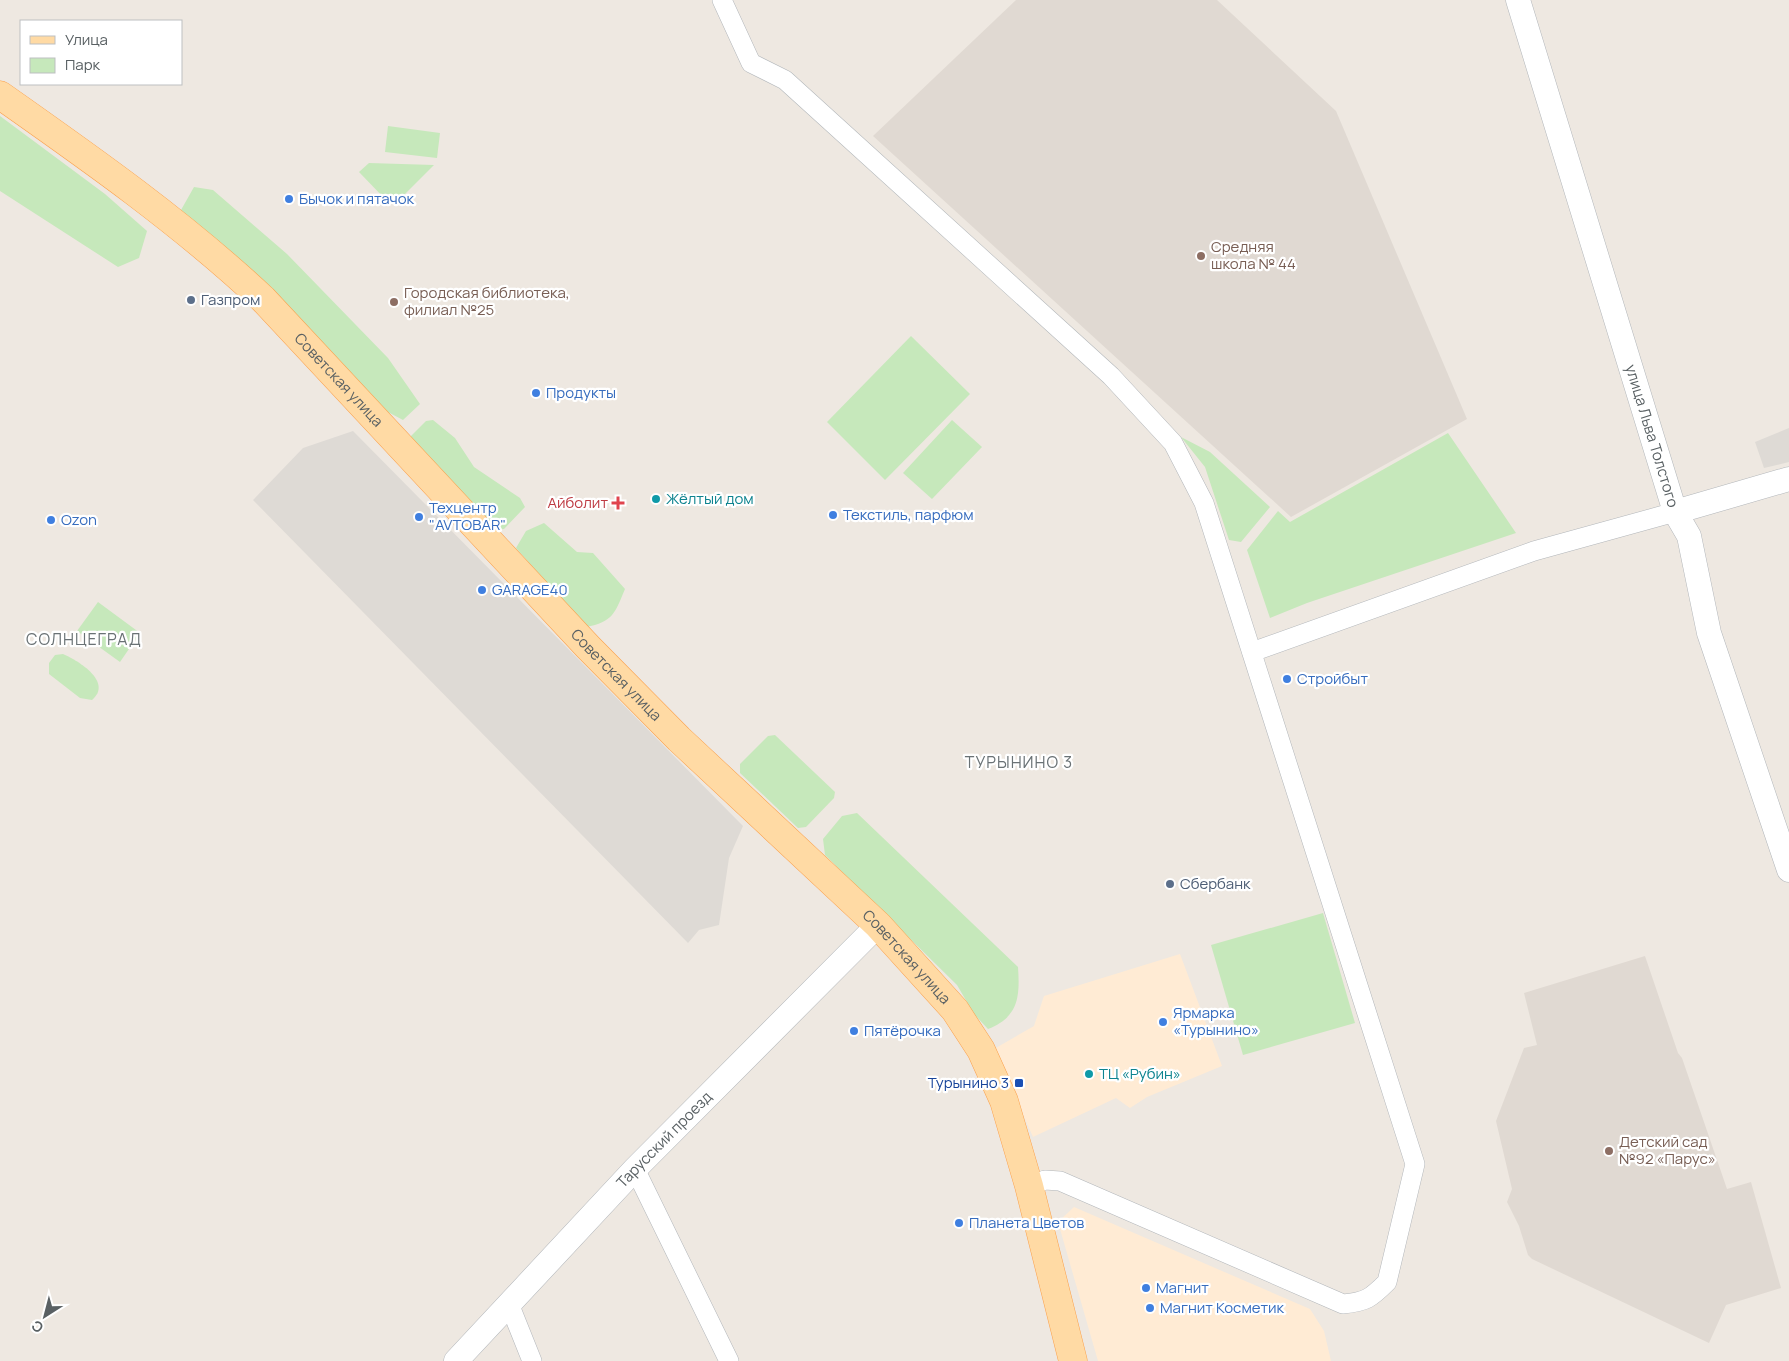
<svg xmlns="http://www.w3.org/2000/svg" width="1789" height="1361" font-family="Manrope,sans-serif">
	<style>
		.commercial { fill: #ffebd4 }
		.industrial { fill: #dedad5 }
		.education { fill: #e0d9d2 }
		.green { fill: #c6e8bb }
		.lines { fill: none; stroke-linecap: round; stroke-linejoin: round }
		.minor-casing { stroke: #b2b6ba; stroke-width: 20 }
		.tertiary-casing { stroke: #b2b6ba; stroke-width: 25 }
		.primary-casing { stroke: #fba04c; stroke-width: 29 }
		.minor { stroke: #fff; stroke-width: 19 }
		.tertiary { stroke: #fff; stroke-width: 24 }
		.primary { stroke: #ffdaa4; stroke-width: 28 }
		.shop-dot { fill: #3f7fe0; stroke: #fff; stroke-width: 2 }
		.education-dot { fill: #8d6e63; stroke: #fff; stroke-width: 2 }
		.service-dot { fill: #5c6f8a; stroke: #fff; stroke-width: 2 }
		.culture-dot { fill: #0f9aa8; stroke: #fff; stroke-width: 2 }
		.health-dot { fill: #e0444e; stroke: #fff; stroke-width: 2 }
		.transit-dot { fill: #1a4fb4; stroke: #fff; stroke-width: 2 }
		.labels { text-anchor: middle; stroke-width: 4.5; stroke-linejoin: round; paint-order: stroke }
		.shop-label { font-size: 15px; fill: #366cbe; stroke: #fff; text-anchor: start }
		.education-label { font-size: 15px; fill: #785e54; stroke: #fff; text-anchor: start }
		.service-label { font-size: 15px; fill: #4e5e75; stroke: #fff; text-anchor: start }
		.street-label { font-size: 15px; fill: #596063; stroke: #fff }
		.culture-label { font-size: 15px; fill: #0d838f; stroke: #fff; text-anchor: start }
		.health-label { font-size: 15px; fill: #be3a42; stroke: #fff; text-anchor: end }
		.transit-label { font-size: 15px; fill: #164399; stroke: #fff; text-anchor: end }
		.neighbourhood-label { font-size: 16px; letter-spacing: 1px; fill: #6a7275; stroke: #fff }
	</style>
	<rect width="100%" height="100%" fill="#eee8e1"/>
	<g class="commercial">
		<polygon points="1180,954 1222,1066 1147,1097 1130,1108 1116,1098 1033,1137 994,1049 1034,1026 1044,996"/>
		<polygon points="1074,1207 1310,1309 1324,1331 1331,1361 1098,1361 1058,1222"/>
	</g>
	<g class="industrial">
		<polygon points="1789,428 1789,462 1764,468 1755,442"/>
		<polygon points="353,431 743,826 729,858 719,925 699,930 688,943 253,500 303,448"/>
	</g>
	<g class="education">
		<polygon points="1016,0 1217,0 1336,111 1467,419 1291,517 873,136"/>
		<polygon points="1645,956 1678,1053 1682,1058 1727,1189 1751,1182 1781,1288 1726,1305 1709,1343 1532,1259 1528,1255 1519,1226 1507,1202 1512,1189 1496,1121 1524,1048 1537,1045 1524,993"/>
	</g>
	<g class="green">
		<polygon points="0,116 105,194 147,231 139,258 118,267 0,191"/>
		<polygon points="388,126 440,133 437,158 385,152"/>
		<polygon points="369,163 434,165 400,199 386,200 359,172"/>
		<polygon points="194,187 213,190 287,254 388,358 420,404 403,420 386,411 263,283 181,210"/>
		<polygon points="911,336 970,394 885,480 827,422"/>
		<polygon points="433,420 455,438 474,467 520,498 525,507 504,529 494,530 409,438 426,421"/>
		<polygon points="952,420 982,447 932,499 903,473"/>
		<polygon points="1448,433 1516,533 1307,603 1270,618 1247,550 1278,511 1290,522"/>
		<polygon points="1181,437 1210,452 1270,507 1241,542 1229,540 1205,467"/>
		<path d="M544 523 577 552 593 553 625 589C615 613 613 622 586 627L516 548 526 531Z"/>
		<polygon points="98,602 140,633 120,662 77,631"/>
		<path d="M63 654C79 661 113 682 92 700L80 698 49 674V663L55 655Z"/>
		<polygon points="775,735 835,792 834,798 806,827 798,828 740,773 740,764 768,736"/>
		<path d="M857 813 1018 967C1020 996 1019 1017 988 1029L974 1014 957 985 825 855 823 839 842 816Z"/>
		<polygon points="1323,913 1355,1023 1243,1055 1211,945"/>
	</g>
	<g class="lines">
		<defs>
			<g id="minor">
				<path d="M722 0 751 63 785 80 1111 376 1173 443 1204 503 1415 1164 1387 1282C1371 1298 1366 1302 1343 1304L1060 1181 1045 1180 1029 1186"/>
				<polyline points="1252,652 1534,551 1675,512"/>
				<polyline points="635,1169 729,1361"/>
				<polyline points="510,1306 532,1361"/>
			</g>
			<g id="tertiary">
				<path id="s1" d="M1518 0 1675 512 1689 536 1709 633 1789 870"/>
				<polyline points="1675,512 1789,479"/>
				<path id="s2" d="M456 1361 635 1169 878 925"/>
			</g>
			<g id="primary">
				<path id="s3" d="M0 95C91 159 182 223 263 299L588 647 679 739 878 925 955 1010 981 1050 1004 1101 1029 1186 1073 1361"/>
			</g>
		</defs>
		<use href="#minor" class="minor-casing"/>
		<use href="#tertiary" class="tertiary-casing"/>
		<use href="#primary" class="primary-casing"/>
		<use href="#minor" class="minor"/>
		<use href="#tertiary" class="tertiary"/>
		<use href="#primary" class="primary"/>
	</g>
	<g class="shop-dot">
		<circle cx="289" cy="199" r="5"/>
		<circle cx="536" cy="393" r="5"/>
		<circle cx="833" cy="515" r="5"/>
		<circle cx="419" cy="517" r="5"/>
		<circle cx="51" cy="520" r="5"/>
		<circle cx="482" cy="590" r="5"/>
		<circle cx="1287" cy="679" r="5"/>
		<circle cx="1163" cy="1022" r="5"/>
		<circle cx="854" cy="1031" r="5"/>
		<circle cx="959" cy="1223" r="5"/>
		<circle cx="1146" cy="1288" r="5"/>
		<circle cx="1150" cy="1308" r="5"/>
	</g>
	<g class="education-dot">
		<circle cx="1201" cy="256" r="5"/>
		<circle cx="394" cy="302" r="5"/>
		<circle cx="1609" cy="1151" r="5"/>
	</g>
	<g class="service-dot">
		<circle cx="191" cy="300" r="5"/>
		<circle cx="1170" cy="884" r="5"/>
	</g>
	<g class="culture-dot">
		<circle cx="656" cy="499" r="5"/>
		<circle cx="1089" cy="1074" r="5"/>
	</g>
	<path class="health-dot" d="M615.5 495.5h5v5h5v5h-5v5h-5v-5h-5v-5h5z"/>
	<rect class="transit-dot" x="1014" y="1078" width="10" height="10" rx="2.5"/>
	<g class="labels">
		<g class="shop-label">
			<text x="299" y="204">Бычок и пятачок</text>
			<text x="546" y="398">Продукты</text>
			<text x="429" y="513">Техцентр<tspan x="429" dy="17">"AVTOBAR"</tspan></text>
			<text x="843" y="520">Текстиль, парфюм</text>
			<text x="61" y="525">Ozon</text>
			<text x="492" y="595">GARAGE40</text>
			<text x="1297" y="684">Стройбыт</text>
			<text x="1173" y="1018">Ярмарка<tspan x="1173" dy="17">«Турынино»</tspan></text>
			<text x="864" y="1036">Пятёрочка</text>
			<text x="969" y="1228">Планета Цветов</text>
			<text x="1156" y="1293">Магнит</text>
			<text x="1160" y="1313">Магнит Косметик</text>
		</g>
		<g class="education-label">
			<text x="1211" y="252">Средняя<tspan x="1211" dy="17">школа № 44</tspan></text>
			<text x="404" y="298">Городская библиотека,<tspan x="404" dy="17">филиал №25</tspan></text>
			<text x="1619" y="1147">Детский сад<tspan x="1619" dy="17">№92 «Парус»</tspan></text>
		</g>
		<g class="service-label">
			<text x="201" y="305">Газпром</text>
			<text x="1180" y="889">Сбербанк</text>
		</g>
		<g class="street-label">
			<text dy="5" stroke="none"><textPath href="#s3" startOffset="444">Советская улица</textPath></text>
			<text dy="5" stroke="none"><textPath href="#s1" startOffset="456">улица Льва Толстого</textPath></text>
			<text dy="5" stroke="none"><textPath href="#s3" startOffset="849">Советская улица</textPath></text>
			<text dy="5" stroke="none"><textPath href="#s3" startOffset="1254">Советская улица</textPath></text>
			<text dy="5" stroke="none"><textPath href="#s2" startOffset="304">Тарусский проезд</textPath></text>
		</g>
		<g class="culture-label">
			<text x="666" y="504">Жёлтый дом</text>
			<text x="1099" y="1079">ТЦ «Рубин»</text>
		</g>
		<g class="health-label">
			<text x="608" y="508">Айболит</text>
		</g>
		<g class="transit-label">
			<text x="1009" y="1088">Турынино 3</text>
		</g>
		<g class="neighbourhood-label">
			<text x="84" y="645">СОЛНЦЕГРАД</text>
			<text x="1019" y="768">ТУРЫНИНО 3</text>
		</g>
	</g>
	<rect x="20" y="20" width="162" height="65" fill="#ffffff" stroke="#bdbfc1"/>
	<rect x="30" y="36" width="25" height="8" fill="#ffdaa4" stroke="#bdbfc1"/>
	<text x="65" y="45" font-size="15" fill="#596063">Улица</text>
	<rect x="30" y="58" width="25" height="15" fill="#c6e8bb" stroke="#bdbfc1"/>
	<text x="65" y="70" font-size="15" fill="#596063">Парк</text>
	<g transform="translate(45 1316) rotate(216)" stroke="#ffffff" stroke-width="4" paint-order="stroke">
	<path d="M0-4L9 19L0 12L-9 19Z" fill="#596063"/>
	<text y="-8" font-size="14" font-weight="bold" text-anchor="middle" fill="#596063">С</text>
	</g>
</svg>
